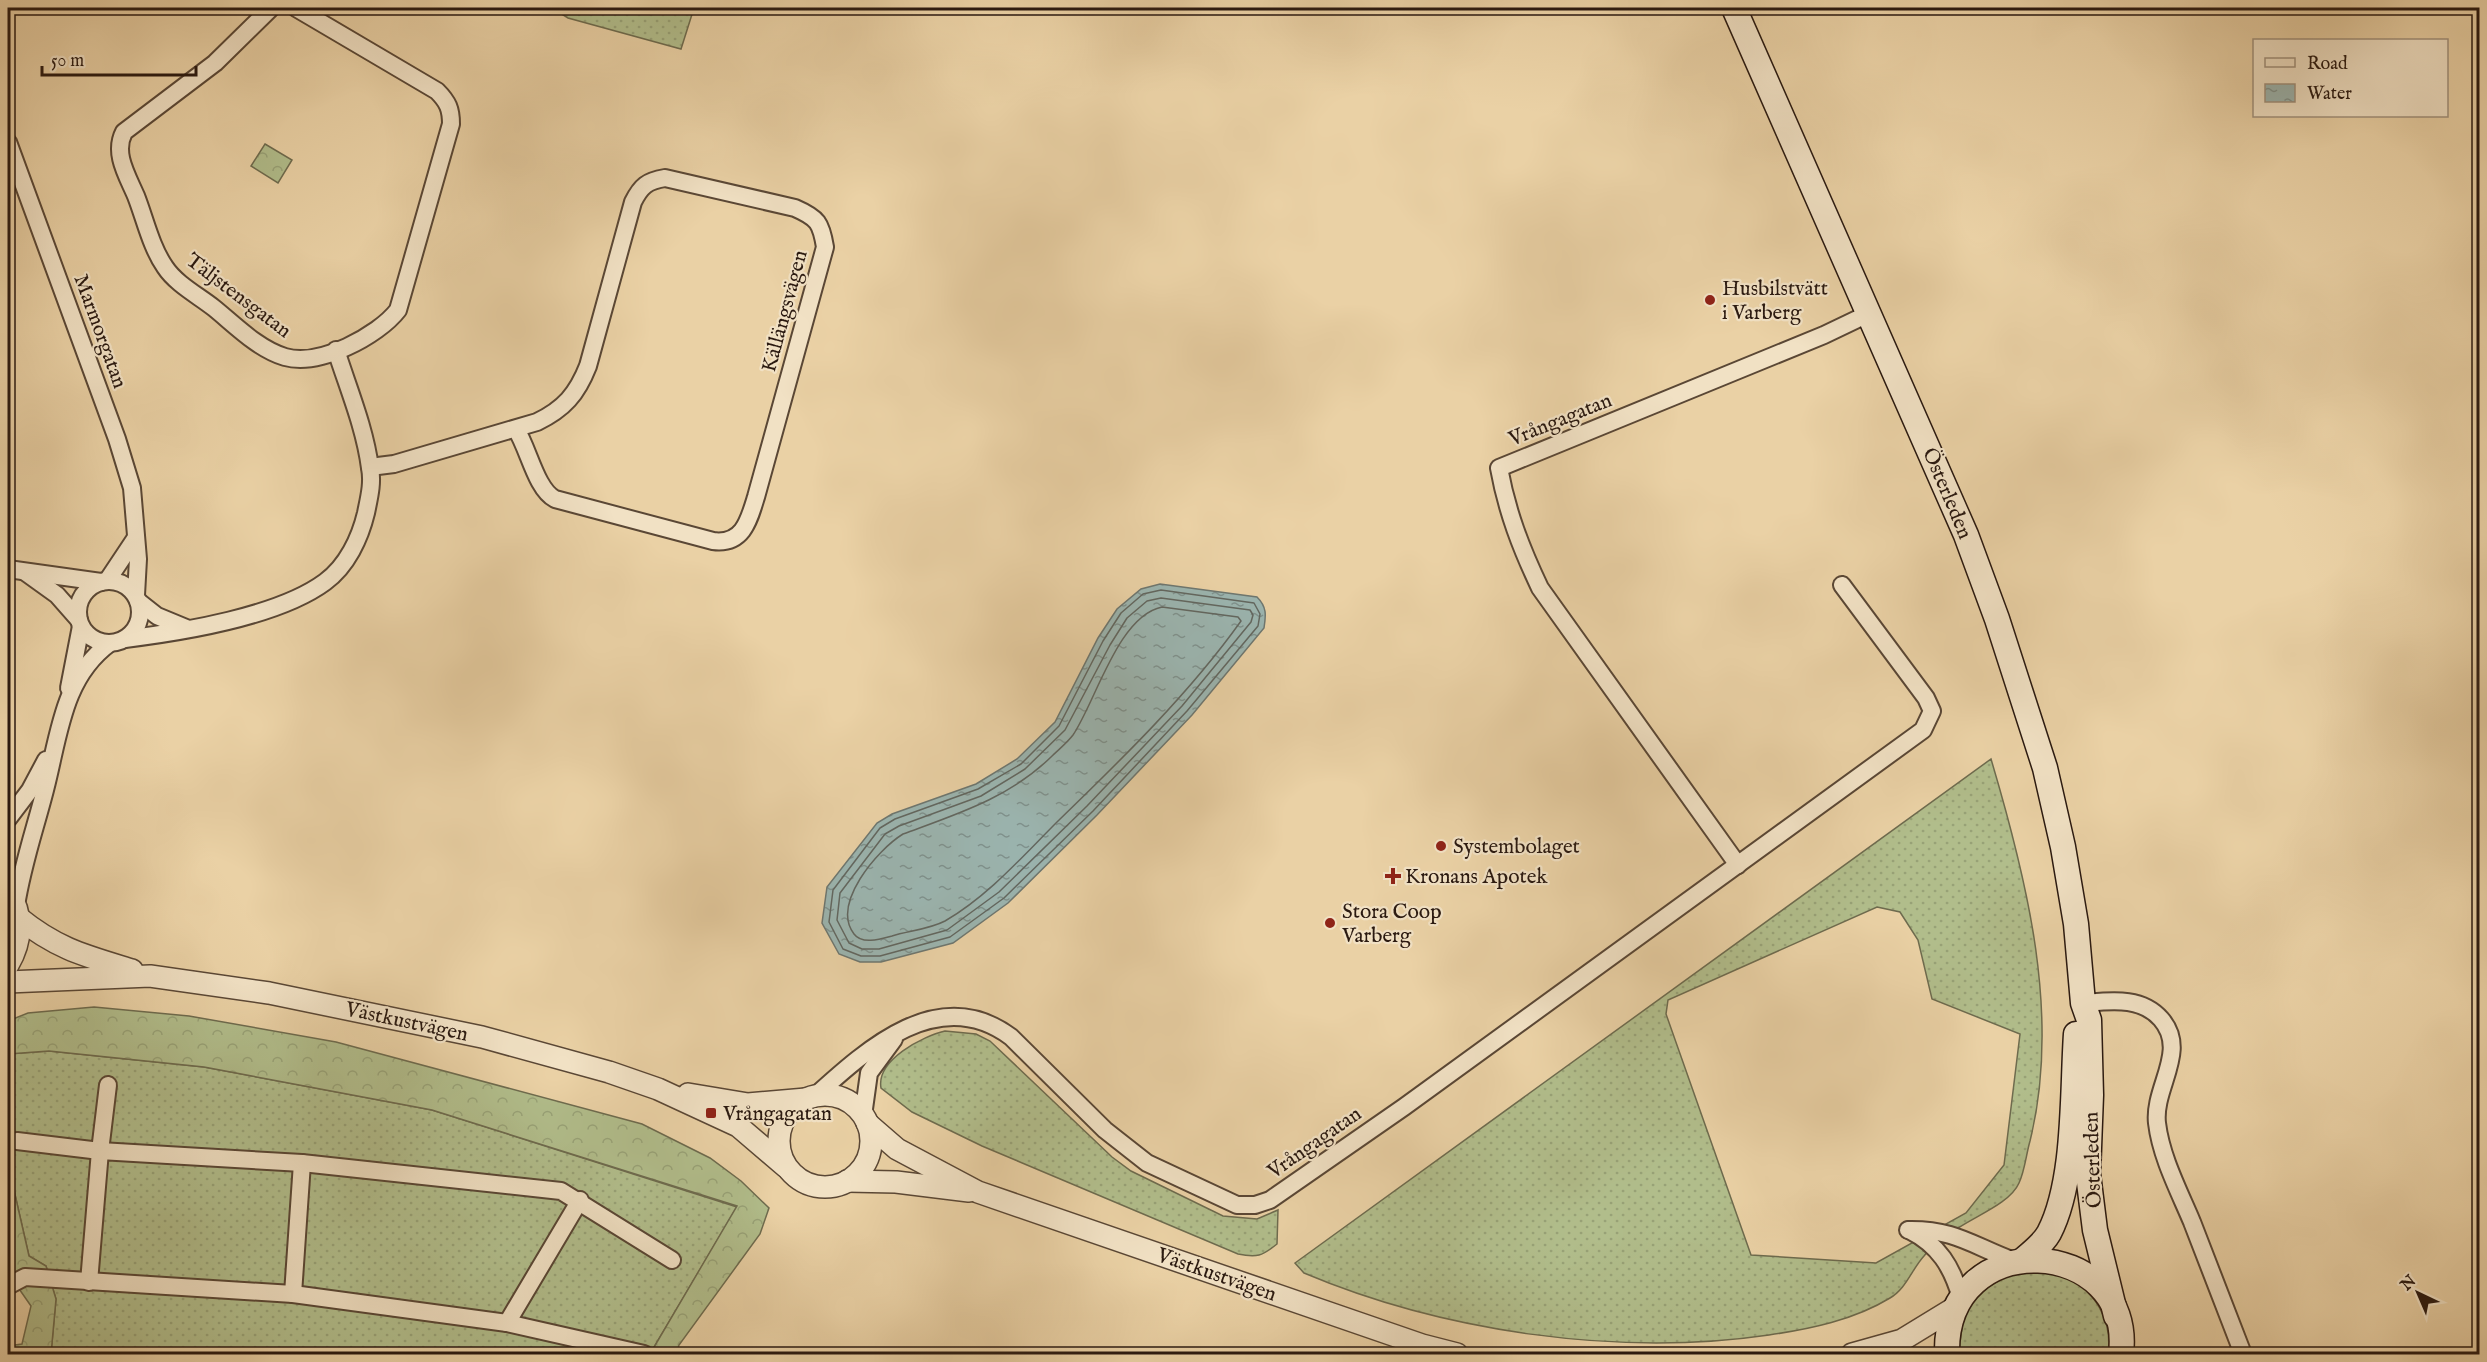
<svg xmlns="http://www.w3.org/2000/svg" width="2487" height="1362" font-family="'IM FELL English',serif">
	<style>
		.grass { fill: url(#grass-dots); stroke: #6e6b4e; stroke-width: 1.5; fill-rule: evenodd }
		.forest { fill: url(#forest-crowns); stroke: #6e6b4e; stroke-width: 1.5 }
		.water { fill: url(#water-ripples); stroke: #6e7770; stroke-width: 1.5 }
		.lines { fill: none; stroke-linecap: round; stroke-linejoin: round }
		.shore { stroke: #626760; stroke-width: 1.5 }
		.minor-casing { stroke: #5a4735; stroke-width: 20 }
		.tertiary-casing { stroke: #5a4735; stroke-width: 24 }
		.secondary-casing { stroke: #2a1910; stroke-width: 27 }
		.minor { stroke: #f1e1c4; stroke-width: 16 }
		.tertiary { stroke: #f1e1c4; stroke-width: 21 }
		.secondary { stroke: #f1e1c4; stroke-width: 24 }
		.poi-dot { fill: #8f2418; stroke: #f1e1c4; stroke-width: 2 }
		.labels { text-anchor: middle; stroke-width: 4.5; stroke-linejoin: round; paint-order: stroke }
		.poi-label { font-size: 21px; fill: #2a1910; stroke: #f1e1c4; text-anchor: start }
		.street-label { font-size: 21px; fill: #2a1910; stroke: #f1e1c4 }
	</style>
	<defs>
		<pattern id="grass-dots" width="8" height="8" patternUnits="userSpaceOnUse" patternTransform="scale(1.5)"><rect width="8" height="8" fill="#b1bd8b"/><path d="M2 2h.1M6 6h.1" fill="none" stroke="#98a277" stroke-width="1.8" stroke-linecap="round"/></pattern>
		<pattern id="forest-crowns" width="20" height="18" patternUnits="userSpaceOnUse" patternTransform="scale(1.5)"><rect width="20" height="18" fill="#b1bd8b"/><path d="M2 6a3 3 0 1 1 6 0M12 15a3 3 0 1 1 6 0" fill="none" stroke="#98a277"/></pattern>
		<pattern id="water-ripples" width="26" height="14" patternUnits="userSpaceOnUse" patternTransform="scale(1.5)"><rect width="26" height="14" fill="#9bb5b0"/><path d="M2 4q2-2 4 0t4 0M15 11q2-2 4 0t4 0" fill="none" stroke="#7f928e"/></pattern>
	</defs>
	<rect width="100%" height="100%" fill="#ead1a5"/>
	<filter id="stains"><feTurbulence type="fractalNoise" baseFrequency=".00333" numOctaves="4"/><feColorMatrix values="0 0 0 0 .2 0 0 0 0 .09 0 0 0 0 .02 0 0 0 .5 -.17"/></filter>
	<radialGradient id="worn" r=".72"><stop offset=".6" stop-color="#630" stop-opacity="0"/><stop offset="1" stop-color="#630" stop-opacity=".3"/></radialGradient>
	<g class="grass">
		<polygon points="552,8 694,8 681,49 568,18"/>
		<path d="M1991 759C2027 880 2061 1016 2030 1141 2026 1155 2025 1170 2019 1183 2009 1206 1966 1219 1947 1236 1939 1242 1930 1248 1924 1256 1912 1269 1906 1289 1890 1298 1854 1320 1810 1329 1769 1335 1619 1357 1444 1332 1304 1273L1295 1263ZM1877 907 1900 912 1918 940 1932 999 2020 1034 2004 1165 1966 1213 1876 1263 1751 1255 1666 1014 1668 1000Z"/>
		<path d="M945 1031 976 1034 990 1041 1112 1157 1131 1171 1223 1216 1257 1219 1278 1210 1277 1244C1262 1256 1257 1258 1238 1254L982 1146 912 1112 881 1088C876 1060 923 1036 945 1031Z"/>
		<polygon points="49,1051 204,1067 432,1110 737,1207 650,1354 51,1354 56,1299 46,1266 29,1256 8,1164 8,1054"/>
		<path d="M2016 1270C2030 1271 2051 1269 2063 1274 2094 1289 2113 1320 2108 1354H1959C1963 1300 1971 1297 2016 1270Z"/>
	</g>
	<g class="forest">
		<polygon points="265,144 292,160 278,183 251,166"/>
		<polygon points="94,1007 189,1016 336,1042 642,1124 710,1158 741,1181 769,1208 760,1234 679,1345 676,1354 650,1354 737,1206 432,1110 204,1067 49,1051 8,1054 8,1021 28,1013"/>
		<polygon points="8,1164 29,1256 46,1266 56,1299 51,1354 8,1354 8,1346 22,1344 31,1306 8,1273"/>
	</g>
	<path class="water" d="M1160 584 1257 597C1267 607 1266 615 1264 628L1192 715 1097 815 1008 903 953 943 881 962H860L839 954 822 923 827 887 877 823 892 814 976 784 1017 759 1055 722 1098 638 1117 609 1141 589Z"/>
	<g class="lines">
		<g class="shore">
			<polygon points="1161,590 1254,603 1260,614 1258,626 1187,711 1093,811 1004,898 950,937 880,956 861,956 843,949 829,922 833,890 880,828 895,819 978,789 1021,764 1059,726 1103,641 1121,613 1143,594"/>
			<polygon points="1161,598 1250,610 1253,615 1251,622 1182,706 1087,806 999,892 947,930 879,949 862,949 849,943 837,920 840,893 885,834 899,826 981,796 1025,769 1065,730 1110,645 1127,618 1147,601"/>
			<path d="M1162 607 1238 617 1241 621C1189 694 1121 760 1057 822 1022 857 988 896 945 921 930 929 908 931 892 936 881 939 862 945 854 934 831 904 877 850 903 834 957 814 1009 798 1051 757 1058 750 1067 743 1073 735 1096 701 1118 616 1162 607Z"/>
		</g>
		<defs>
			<g id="minor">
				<path d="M271 8 215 63 124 132C113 153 127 175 136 196 145 219 151 247 165 267 176 284 199 296 214 308 235 325 258 349 285 357 319 367 378 336 398 310L451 124C451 109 448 102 437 91L296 8"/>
				<polyline points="8,142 117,439 132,488 138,559 136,595"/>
				<path d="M370 467 394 464 537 422C564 409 577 394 588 366L633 202C641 186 647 181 665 178L795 208C818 218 821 223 825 247L756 497C749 520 743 545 713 541L555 499C536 489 529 450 516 429"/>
				<polyline points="8,569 101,582"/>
				<polyline points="25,572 57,595 79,620"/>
				<circle cx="109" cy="612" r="31"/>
				<polyline points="107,581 135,539"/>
				<polyline points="138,601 157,616 186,628"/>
				<path d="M125 639C182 632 279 616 325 582 347 566 360 538 366 513 369 498 373 483 370 468 365 428 348 388 336 350"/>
				<polyline points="69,688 81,626"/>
				<polyline points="8,819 30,790 46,760"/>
				<path d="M1738 865 1540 588C1521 548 1507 512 1499 468L1824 335 1870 313"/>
				<path d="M16 906C22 866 35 829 45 790 59 737 62 678 110 643"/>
				<path d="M2083 1003C2110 1001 2141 996 2161 1019 2189 1051 2153 1087 2157 1123 2161 1157 2179 1191 2192 1222 2209 1266 2226 1310 2243 1354"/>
				<path d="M814 1097C867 1049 939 983 1011 1037L1105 1130 1147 1163 1237 1205H1255L1270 1200 1404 1107 1923 730 1932 711 1926 698 1842 585"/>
				<polyline points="863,1116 869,1073 894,1039"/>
				<polyline points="17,1141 100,1151 108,1085"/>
				<path d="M1908 1230C1955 1229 1973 1246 2014 1261"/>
				<path d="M1909 1230C1939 1245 1952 1267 1961 1298"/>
				<polyline points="89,1282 100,1151 302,1163 561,1191 672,1260"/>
				<polyline points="8,1286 25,1277 293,1294 507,1323 644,1354"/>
				<polyline points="293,1294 302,1163"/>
				<polyline points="507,1323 580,1200"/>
			</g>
			<g id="tertiary">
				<path d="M8 891C24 915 22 941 8 965"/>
				<path d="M19 918C57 949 86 956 132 970"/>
				<polyline points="8,982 150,976 269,993 482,1037 609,1072 658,1089 738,1126 786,1167"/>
				<polyline points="688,1094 748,1104 806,1099"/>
				<circle cx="825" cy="1141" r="46"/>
				<polyline points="867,1123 897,1149 978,1192 1422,1345 1457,1354"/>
				<polyline points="847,1181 896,1182 969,1191"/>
				<polyline points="1852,1354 1902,1340 1956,1307"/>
			</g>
			<g id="secondary">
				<polyline points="1734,8 1966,535 1997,619 2045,768 2063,847 2076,924 2083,1003 2089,1020 2091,1095 2088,1174 2095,1230 2116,1316"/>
				<path d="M2024 1259C2033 1251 2043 1244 2049 1233 2076 1181 2072 1092 2076 1034"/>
				<path d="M1947 1354C1944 1223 2135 1236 2121 1354"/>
			</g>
		</defs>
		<use href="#minor" class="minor-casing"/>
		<use href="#tertiary" class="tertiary-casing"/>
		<use href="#secondary" class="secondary-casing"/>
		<use href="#minor" class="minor"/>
		<use href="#tertiary" class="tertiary"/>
		<use href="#secondary" class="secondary"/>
	</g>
	<g class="poi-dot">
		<circle cx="1710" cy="300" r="6"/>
		<circle cx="1441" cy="846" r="6"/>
		<path d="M1390 867h6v6h6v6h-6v6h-6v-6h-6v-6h6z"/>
		<circle cx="1330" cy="923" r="6"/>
		<rect x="705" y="1107" width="12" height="12" rx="3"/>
	</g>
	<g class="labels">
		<g class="poi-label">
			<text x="1722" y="295">Husbilstvätt<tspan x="1722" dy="24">i Varberg</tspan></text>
			<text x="1453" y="853">Systembolaget</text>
			<text x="1405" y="883">Kronans Apotek</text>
			<text x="1342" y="918">Stora Coop<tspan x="1342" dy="24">Varberg</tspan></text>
			<text x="723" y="1120">Vrångagatan</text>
		</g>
		<g class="street-label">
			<text transform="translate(239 295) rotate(37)" y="7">Täljstensgatan</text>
			<text transform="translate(784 311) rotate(-75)" y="7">Källängsvägen</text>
			<text transform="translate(101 331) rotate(70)" y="7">Marmorgatan</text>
			<text transform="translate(1560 419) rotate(-22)" y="7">Vrångagatan</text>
			<text transform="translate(1948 493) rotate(67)" y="7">Österleden</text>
			<text transform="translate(407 1021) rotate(12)" y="7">Västkustvägen</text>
			<text transform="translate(1314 1142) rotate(-35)" y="7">Vrångagatan</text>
			<text transform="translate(2092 1160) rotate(-92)" y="7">Österleden</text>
			<text transform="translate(1217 1274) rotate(19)" y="7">Västkustvägen</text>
		</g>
	</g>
	<rect width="2487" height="1362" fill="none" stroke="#ead1a5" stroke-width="30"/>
	<rect x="9" y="9" width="2469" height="1344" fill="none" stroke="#2a1910" stroke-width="3"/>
	<rect x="15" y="15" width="2457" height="1332" fill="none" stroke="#2a1910" stroke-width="1.5"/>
	<rect x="2253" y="39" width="195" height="78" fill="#f1e1c4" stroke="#a1917c" stroke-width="1.5"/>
	<rect x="2265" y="58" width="30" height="9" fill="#f1e1c4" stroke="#a1917c" stroke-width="1.5"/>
	<text x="2307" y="69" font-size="18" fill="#2a1910">Road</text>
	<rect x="2265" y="84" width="30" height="18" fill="url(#water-ripples)" stroke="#a1917c" stroke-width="1.5"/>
	<text x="2307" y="99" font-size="18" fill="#2a1910">Water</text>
	<g transform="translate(2418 1293) rotate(316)" stroke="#f1e1c4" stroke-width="4.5" paint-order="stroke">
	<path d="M0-4.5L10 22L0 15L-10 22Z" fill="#2a1910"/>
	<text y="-9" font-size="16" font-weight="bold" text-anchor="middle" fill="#2a1910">N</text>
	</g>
	<path d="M42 66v9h154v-9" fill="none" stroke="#2a1910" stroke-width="3"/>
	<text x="51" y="66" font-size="18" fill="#2a1910" stroke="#f1e1c4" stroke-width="4.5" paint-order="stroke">50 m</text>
	<rect width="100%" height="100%" filter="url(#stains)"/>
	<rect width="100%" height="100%" fill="url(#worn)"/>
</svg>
